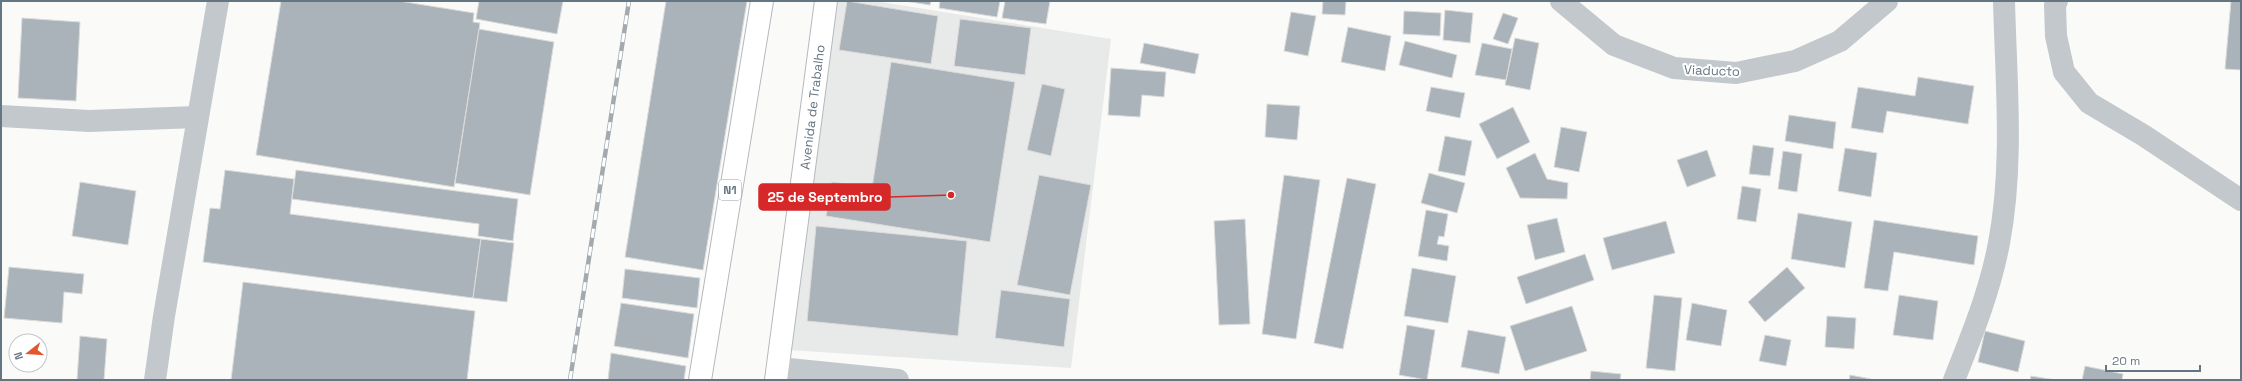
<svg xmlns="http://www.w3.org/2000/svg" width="2242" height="381" font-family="'Space Grotesk',sans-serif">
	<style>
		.built { fill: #e8e9e9 }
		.building { fill: #aab3b9; stroke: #dcdcda }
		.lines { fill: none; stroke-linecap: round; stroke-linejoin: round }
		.highway-casing { stroke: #b4b9bd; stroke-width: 24 }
		.minor { stroke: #c3c8cc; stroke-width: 22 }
		.highway { stroke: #fff; stroke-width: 22 }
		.rail-casing { stroke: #a2aab0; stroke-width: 4.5 }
		.rail { stroke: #fff; stroke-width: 3; stroke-dasharray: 9; stroke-linecap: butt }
		.labels { text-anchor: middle; stroke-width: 4; stroke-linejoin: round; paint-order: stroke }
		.shield { fill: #fff; stroke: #939fa8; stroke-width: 1 }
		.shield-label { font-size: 12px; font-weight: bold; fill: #657683 }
		.street-label { font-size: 13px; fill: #657683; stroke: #fff }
		.leader { fill: none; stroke: #d62828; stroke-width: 1.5 }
		.callout-dot { fill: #d62828; stroke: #fff; stroke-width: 1.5 }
		.callout { fill: #d62828; stroke: #d62828; stroke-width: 1.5 }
		.callout-label { font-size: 14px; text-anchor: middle; font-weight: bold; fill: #fff }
	</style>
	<rect width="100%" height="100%" fill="#fafaf8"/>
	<polygon class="built" points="837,1 875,1 1111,39 1071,368 788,350"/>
	<g class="building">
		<polygon points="281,1 399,1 474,13 473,22 480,23 454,187 256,155"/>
		<polygon points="479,1 563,1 557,34 476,19"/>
		<polygon points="666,1 747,1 703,270 625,257"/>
		<polygon points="847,1 938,16 931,64 839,50"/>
		<polygon points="904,1 931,1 930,5"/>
		<polygon points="940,1 1000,1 997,17 939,8"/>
		<polygon points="1005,1 1050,1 1046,24 1002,18"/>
		<polygon points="1323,1 1346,1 1345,15 1322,14"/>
		<polygon points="2231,1 2241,1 2241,70 2225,69"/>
		<polygon points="1445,10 1473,13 1470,43 1443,40"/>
		<polygon points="1404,11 1441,13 1440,36 1403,34"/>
		<polygon points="1291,12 1316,16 1308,56 1284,51"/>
		<polygon points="1503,13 1518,18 1508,44 1493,39"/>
		<polygon points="22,18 80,22 76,101 18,98"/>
		<polygon points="960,19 1031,28 1025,75 954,66"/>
		<polygon points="1348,27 1391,36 1385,71 1341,62"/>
		<polygon points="479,29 554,42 530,195 455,183"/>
		<polygon points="1515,38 1539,43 1530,90 1505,85"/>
		<polygon points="1405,41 1457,55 1452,78 1399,65"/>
		<polygon points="1144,43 1199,54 1195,74 1140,63"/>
		<polygon points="1482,43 1512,49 1506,80 1475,75"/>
		<polygon points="891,62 1015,82 990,242 826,216 832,182 872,188"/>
		<polygon points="1111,68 1166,72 1164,97 1142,95 1140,117 1108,115"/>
		<polygon points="1918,77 1974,86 1968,124 1887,111 1883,133 1851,128 1858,87 1915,96"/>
		<polygon points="1042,84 1065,89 1051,156 1027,150"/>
		<polygon points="1431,87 1465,93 1460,118 1426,111"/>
		<polygon points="1267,104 1300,106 1297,140 1265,137"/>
		<polygon points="1513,107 1530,142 1497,159 1479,124"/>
		<polygon points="1789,115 1836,122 1833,149 1785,141"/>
		<polygon points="1561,127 1587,132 1579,172 1554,167"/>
		<polygon points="1445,136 1472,141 1465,176 1438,171"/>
		<polygon points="1753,145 1774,148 1770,176 1749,174"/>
		<polygon points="1845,148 1877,153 1871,197 1838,191"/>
		<polygon points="1707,150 1716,176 1687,187 1677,160"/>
		<polygon points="1783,151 1802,154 1797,192 1778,189"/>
		<polygon points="1535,153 1547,179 1568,183 1567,199 1520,198 1506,168"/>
		<polygon points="225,170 294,179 290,214 481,239 473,298 203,262 210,208 220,209"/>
		<polygon points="296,170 518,199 513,241 478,236 479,224 292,199"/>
		<polygon points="1429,173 1465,183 1457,213 1421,203"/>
		<polygon points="1039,175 1091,185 1070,295 1017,285"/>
		<polygon points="1284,175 1320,180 1296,339 1262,334"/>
		<polygon points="1347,178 1376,184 1343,349 1314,343"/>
		<polygon points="80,182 136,191 128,245 72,236"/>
		<polygon points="1742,186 1761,189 1756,222 1737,219"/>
		<polygon points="1426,210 1448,214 1444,237 1439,236 1437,244 1449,246 1447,261 1418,256"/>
		<polygon points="1798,213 1852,222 1845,268 1791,259"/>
		<polygon points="1557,218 1565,252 1535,260 1527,225"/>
		<polygon points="1245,219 1250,324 1219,325 1214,221"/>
		<polygon points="1874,220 1978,236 1974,265 1894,252 1888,291 1864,288"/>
		<polygon points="1666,221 1675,253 1612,270 1603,238"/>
		<polygon points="816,226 967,241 958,336 807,321"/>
		<polygon points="481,239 514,243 507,302 473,298"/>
		<polygon points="1585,254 1594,280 1526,304 1517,277"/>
		<polygon points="9,267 84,274 82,294 64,292 62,323 4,318"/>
		<polygon points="1787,267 1805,288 1765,322 1748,302"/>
		<polygon points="1412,268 1456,276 1448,323 1404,316"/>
		<polygon points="625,269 700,278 697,308 622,298"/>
		<polygon points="243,282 475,311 467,380 231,380"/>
		<polygon points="1001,290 1070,299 1064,347 995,338"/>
		<polygon points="1654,295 1682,298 1675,371 1646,368"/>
		<polygon points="1899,295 1938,301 1933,340 1893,335"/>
		<polygon points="621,303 694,314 688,358 614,346"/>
		<polygon points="1692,303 1727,310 1721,346 1686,340"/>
		<polygon points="1572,306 1587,351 1525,371 1510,326"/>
		<polygon points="1827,316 1856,318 1854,349 1825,347"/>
		<polygon points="1407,325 1435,330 1427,380 1399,375"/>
		<polygon points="1468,330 1506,337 1499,374 1461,367"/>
		<polygon points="1985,331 2025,341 2018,372 1978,362"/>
		<polygon points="1765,335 1791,340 1786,366 1759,361"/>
		<polygon points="80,336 107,339 104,380 77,380"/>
		<polygon points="611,353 686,366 684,380 608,380"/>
		<polygon points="2085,366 2123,374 2122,380 2082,380"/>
		<polygon points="1591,371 1621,374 1620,380 1590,380"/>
		<polygon points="1850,375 1871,379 1870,380 1849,380"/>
		<polygon points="2031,376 2056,380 2030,380"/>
	</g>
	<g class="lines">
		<defs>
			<g id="highway">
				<polyline points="700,380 762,1"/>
				<polyline points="776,380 826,1"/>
			</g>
		</defs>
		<use href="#highway" class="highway-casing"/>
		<g class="minor">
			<polyline points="1561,1 1614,45 1674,68 1736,73 1795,61 1840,41 1887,1"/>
			<polyline points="2057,1 2055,5 2056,36 2064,72 2089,103 2143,135 2241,200"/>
			<polyline points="1,116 89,121 197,117"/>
			<polyline points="779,368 898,380"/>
			<polyline points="155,380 164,316 218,1"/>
			<path d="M1954 380C1972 335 1990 291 1999 243 2014 164 2006 81 2004 1"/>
		</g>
		<use href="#highway" class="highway"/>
		<defs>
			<polyline id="rail" points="570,380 629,1"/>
		</defs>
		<use href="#rail" class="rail-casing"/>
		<use href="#rail" class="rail"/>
	</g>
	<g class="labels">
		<rect class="shield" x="719" y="180" width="22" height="20" rx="3"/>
		<g class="shield-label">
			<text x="730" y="194">N1</text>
		</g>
		<g class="street-label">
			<text transform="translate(1712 70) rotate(2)" y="5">Viaducto</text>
			<text transform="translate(812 107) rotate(-83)" y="5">Avenida de Trabalho</text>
		</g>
	</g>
	<path class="leader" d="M951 195L890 197"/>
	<circle class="callout-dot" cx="951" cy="195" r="4"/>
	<rect class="callout" x="759" y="184" width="131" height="26" rx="4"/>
	<g class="callout-label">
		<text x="825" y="202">25 de Septembro</text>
	</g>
	<rect width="2242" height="381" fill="none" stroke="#657683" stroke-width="4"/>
	<g transform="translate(28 353) rotate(253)"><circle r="19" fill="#ffffff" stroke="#c1c8cd"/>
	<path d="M0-3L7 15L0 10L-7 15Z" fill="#e4572e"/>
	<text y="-6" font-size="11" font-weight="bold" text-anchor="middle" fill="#657683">N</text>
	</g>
	<path d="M2106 365v6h94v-6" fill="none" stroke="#657683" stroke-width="2"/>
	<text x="2112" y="365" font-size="12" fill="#657683" stroke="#ffffff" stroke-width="3" paint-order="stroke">20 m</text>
</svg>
